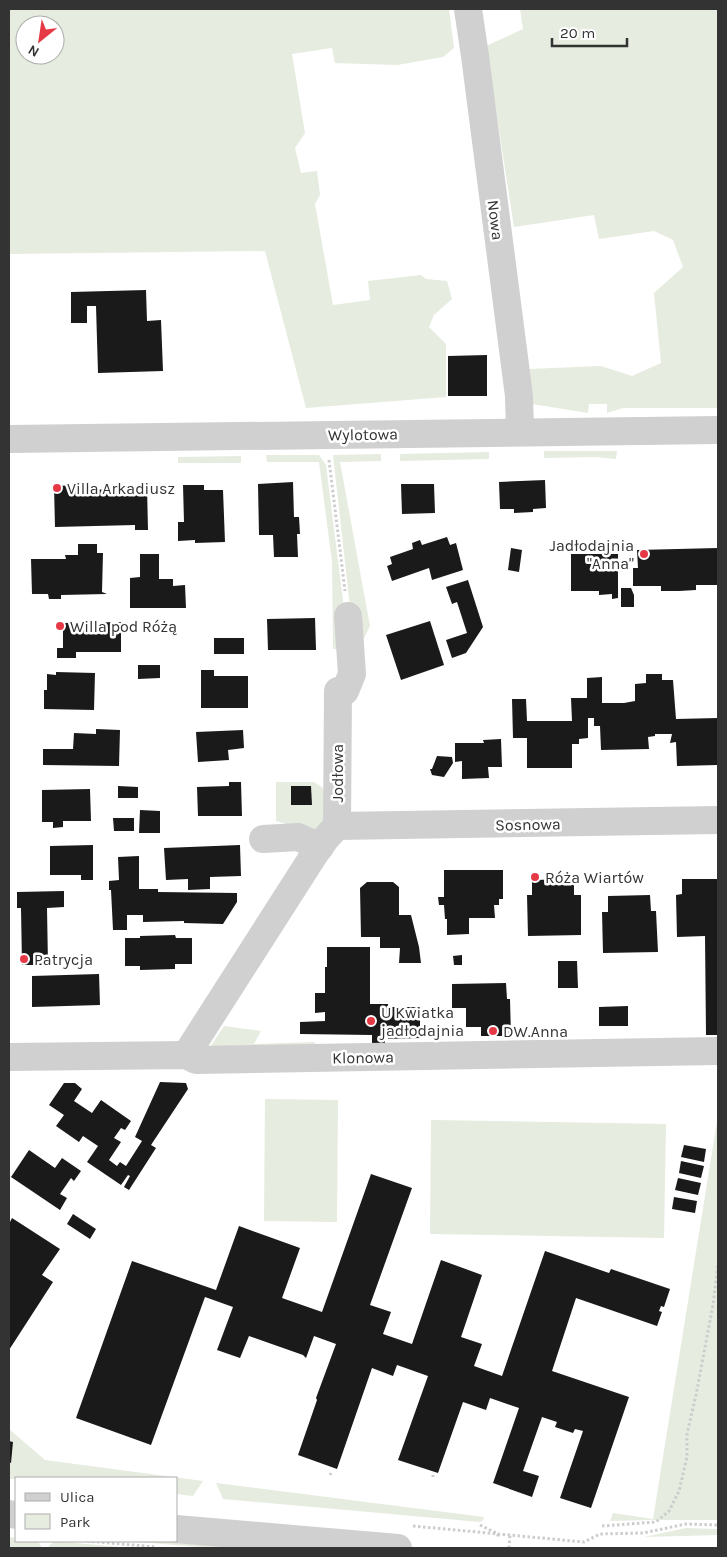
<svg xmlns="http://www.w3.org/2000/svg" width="727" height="1557" font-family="Karla,sans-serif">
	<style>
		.green { fill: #e6ecdf; fill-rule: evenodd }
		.building { fill: #1a1a1a }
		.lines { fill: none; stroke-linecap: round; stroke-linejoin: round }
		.path { stroke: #cdcdcd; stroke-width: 3; stroke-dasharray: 2.5 2.5; stroke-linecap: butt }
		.minor { stroke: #d0d0d0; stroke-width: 28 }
		.poi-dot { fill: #e63946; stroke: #fff; stroke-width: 2 }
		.labels { text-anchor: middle; stroke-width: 5; stroke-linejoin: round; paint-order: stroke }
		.street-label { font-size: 16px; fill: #333; stroke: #fff }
		.poi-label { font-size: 16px; fill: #333; stroke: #fff; text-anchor: start }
	</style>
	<rect width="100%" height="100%" fill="#fff"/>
	<g class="green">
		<path d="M9 9H449L454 48 443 57 397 65 335 63 332 48 292 54 305 133 295 148 301 173 317 171 320 195 315 204 333 305 370 300 368 281 421 275 426 279 447 281 452 299 434 315 429 327 446 344V397L306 408 265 251 9 254ZM25 25H55V55H25Z"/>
		<polygon points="520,9 718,9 718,408 623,408 607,413 607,404 589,404 588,413 532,404 531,396 533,395 528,369 601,366 632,376 661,363 654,293 683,267 673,240 654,231 599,239 594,215 514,227 486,46 523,29"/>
		<polygon points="544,451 617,451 616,459 596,457 544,458"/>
		<polygon points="489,452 489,459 400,461 400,454"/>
		<polygon points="381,454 381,461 340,462 370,626 362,642 351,616 333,455"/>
		<polygon points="266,455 319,455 326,465 345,616 342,649 333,649 332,562 319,462 267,462"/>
		<polygon points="241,456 241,463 178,463 178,457"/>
		<path d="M276 782H314L323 788 326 792V816L316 832 276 821ZM291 786H311V805H291Z"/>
		<polygon points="224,1026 261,1031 254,1044 315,1042 315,1052 206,1053"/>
		<polygon points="265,1099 338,1100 337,1222 264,1221"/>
		<polygon points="718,1115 718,1520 653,1520 610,1521 613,1513 653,1519"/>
		<polygon points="431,1120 666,1124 664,1238 430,1234"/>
		<polygon points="9,1429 45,1460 203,1481 193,1496 176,1494 176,1478 9,1479"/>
		<polygon points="216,1483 484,1517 483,1520 480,1522 223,1499"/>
		<polygon points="686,1528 718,1529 718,1535 644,1537"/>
		<polygon points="9,1537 16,1538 16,1541 38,1541 42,1548 9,1548"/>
		<polygon points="54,1541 131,1548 49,1548 49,1546"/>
		<polygon points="128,1541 176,1541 262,1548 211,1548"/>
	</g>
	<g class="building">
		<polygon points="146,290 147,321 161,320 163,371 98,373 96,306 87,306 87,323 71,323 71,292"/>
		<polygon points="487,355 487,396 448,396 448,356"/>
		<polygon points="545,480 546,508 533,509 533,512 514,513 514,509 500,509 499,482"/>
		<polygon points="293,482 294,517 299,517 300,534 297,534 298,557 274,557 273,535 259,535 258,484"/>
		<polygon points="114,484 116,484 117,486 147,486 148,530 135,530 135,525 55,527 54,486 83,485 83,490 114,489"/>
		<polygon points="401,484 434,484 435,513 402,514"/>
		<polygon points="183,485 204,485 204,490 223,490 225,542 195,543 195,540 178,541 178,522 184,522"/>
		<polygon points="447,537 450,545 456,543 463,570 432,580 429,568 392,581 387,566 392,564 390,557 413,549 412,543 420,540 422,545"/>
		<polygon points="78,544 97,544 97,553 103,553 102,592 107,594 61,595 61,599 49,599 48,594 32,594 31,559 66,559 65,555 78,555"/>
		<polygon points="511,548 522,550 519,572 508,570"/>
		<polygon points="718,548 718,585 696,585 696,590 679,591 661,591 661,586 633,586 633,568 638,568 637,550"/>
		<polygon points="140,554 159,554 159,579 173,579 173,586 185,585 186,608 130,608 130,578 140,577"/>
		<polygon points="571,554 618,554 618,598 612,599 612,594 599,595 599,591 571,591"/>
		<polygon points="468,580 483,627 466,653 452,658 446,640 467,633 457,602 452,604 446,587"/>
		<polygon points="621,588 631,588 634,595 634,607 621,607"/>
		<polygon points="315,618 316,650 268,650 267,619"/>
		<polygon points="430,621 444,665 401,680 386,635"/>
		<polygon points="121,622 121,652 76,652 76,658 57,658 57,648 63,648 63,623"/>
		<rect x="214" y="638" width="30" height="16"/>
		<polygon points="138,665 160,665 160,678 138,679"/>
		<polygon points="201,670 214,670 214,676 248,676 248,708 201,708"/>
		<polygon points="56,672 95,673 94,710 44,709 44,690 47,690 47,674 56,675"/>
		<polygon points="646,674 662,674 662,680 673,680 676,719 718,718 718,765 677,766 676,742 670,743 672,734 655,734 655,736 648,737 649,749 601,750 600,726 594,726 594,718 588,718 588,738 579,739 579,744 572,744 572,768 527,768 527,738 513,738 512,699 526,699 527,721 572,721 571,698 587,698 587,678 602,677 602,703 624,703 635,701 635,684 646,683"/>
		<polygon points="96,729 120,730 119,766 43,765 43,749 73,749 74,733 96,734"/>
		<polygon points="243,730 244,748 228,750 229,760 198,762 196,732"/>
		<polygon points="501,739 502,767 488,767 489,778 462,779 462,761 455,762 455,743 484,743 483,740"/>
		<polygon points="437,756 452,757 453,763 444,777 432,775 430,769 432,769"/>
		<polygon points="229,782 241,782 242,816 198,816 197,787 229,786"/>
		<polygon points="118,786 138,787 138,798 118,798"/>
		<polygon points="291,786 311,786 312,805 291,805"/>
		<polygon points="90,789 91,821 63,821 63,827 53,828 53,822 42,822 42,790"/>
		<polygon points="140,810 160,811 160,833 139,833"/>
		<polygon points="113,818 134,818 134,831 114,831"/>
		<polygon points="93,845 93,880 81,880 81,875 50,875 50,846"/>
		<polygon points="240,845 241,876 210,877 210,889 188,890 188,879 166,880 164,848"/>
		<polygon points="139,856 139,889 158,889 158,892 237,893 237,902 223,924 184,923 184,921 143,922 143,915 127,915 127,930 113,930 111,890 109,890 109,881 119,880 118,857"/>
		<polygon points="444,870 503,870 503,899 499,899 499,905 494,905 495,918 469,918 469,934 447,935 447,919 445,919 444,905 439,905 438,897 444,897"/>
		<polygon points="574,879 574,895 581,895 581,935 528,936 527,895 532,895 532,880"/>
		<polygon points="682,879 718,879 718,1035 706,1035 705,936 677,937 676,895 682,894"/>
		<polygon points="367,882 393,882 399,887 399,915 411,915 419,947 421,963 399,963 400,948 380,948 380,937 361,937 360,888"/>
		<polygon points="64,891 64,907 47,908 48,965 22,965 21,908 17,908 17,892"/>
		<polygon points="650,895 651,911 656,911 658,952 603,953 602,912 608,912 608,896"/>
		<polygon points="175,935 176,938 192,938 192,964 175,964 175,969 140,970 140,966 125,966 125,938 140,938 140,936"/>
		<polygon points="327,947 370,947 370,1004 388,1004 388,1007 420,1007 420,1038 388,1039 388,1035 385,1035 385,1043 372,1043 372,1035 300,1034 300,1022 325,1021 325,1012 315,1013 315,993 325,993 325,967 327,967"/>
		<polygon points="462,955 462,965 454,965 453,956"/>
		<polygon points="558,961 577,961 578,988 558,988"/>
		<polygon points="99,974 100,1005 32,1007 32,976"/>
		<polygon points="506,983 507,999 510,999 511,1036 481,1036 481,1027 466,1027 466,1008 452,1008 452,984"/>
		<polygon points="628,1006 628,1026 599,1026 599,1007"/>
		<polygon points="160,1082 186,1083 188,1089 151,1145 156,1148 129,1190 124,1187 130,1176 128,1175 121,1185 87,1162 98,1146 83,1136 79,1142 56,1126 64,1115 49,1105 64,1083 75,1083 82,1089 74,1101 92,1113 101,1100 131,1121 125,1130 121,1128 114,1138 121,1142 109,1160 117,1166 120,1162 126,1166 142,1141 135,1137"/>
		<polygon points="684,1145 706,1149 704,1162 681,1157"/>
		<polygon points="29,1150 55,1168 62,1158 81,1171 74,1181 71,1178 60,1194 67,1198 60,1210 11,1177"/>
		<polygon points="681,1161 704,1166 701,1178 679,1173"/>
		<polygon points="371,1174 412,1188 370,1305 391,1312 383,1334 412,1344 441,1260 482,1275 461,1337 482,1344 474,1366 502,1376 545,1251 609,1273 611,1269 670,1289 664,1307 661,1306 659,1311 662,1312 657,1326 576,1298 552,1371 629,1397 591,1508 560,1498 583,1431 575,1429 573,1433 555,1427 557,1422 542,1417 523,1471 539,1476 532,1497 493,1483 519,1408 490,1398 486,1410 463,1402 438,1473 398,1460 428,1376 397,1365 393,1376 372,1368 337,1469 298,1455 317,1400 316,1398 336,1344 314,1336 306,1358 303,1355 249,1336 240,1358 217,1350 233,1307 205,1297 151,1445 76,1418 132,1261 216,1290 239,1226 300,1248 282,1298 322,1312"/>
		<polygon points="678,1178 701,1183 698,1195 675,1190"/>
		<polygon points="674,1197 697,1201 695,1213 672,1209"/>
		<polygon points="73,1214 96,1229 90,1239 67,1224"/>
		<polygon points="12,1218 60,1249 42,1275 53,1282 9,1350 9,1224"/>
		<polygon points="9,1441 13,1442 11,1463 9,1462"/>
	</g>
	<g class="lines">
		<g class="path">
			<polyline points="329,460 345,591"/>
			<polyline points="330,1475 331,1473"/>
			<polyline points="433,1477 433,1475"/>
			<polyline points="480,1525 498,1534 498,1537"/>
			<polyline points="413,1526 584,1542 600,1534 643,1533 686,1524 718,1525"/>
			<polyline points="602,1526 656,1522 669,1511 679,1491 687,1457 687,1434 696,1395 713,1305 718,1265"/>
			<polyline points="87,1541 156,1547"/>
			<polyline points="509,1548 510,1535"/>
		</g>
		<g class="minor">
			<polyline points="468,9 475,56 519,396 520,431"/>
			<polyline points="9,439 718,430"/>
			<polyline points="337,826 718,820"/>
			<polyline points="263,839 298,837 320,847"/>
			<polyline points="186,1055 314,855 326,838 337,826 338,691 345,691 352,674 348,616"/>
			<polyline points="9,1057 186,1055 196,1060 718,1051"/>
			<polyline points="9,1514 16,1515"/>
			<polyline points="176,1529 398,1548"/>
		</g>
	</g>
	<g class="poi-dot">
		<circle cx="57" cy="488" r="5"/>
		<circle cx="644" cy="554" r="5"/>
		<circle cx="60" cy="626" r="5"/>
		<circle cx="535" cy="877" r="5"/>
		<circle cx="24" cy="959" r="5"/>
		<circle cx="371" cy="1021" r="5"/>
		<circle cx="493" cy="1031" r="5"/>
	</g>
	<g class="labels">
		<g class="street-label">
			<text transform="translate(496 220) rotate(83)" y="6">Nowa</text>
			<text transform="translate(363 434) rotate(-1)" y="6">Wylotowa</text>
			<text transform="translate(337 773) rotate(-90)" y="6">Jodłowa</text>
			<text transform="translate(528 824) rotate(-1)" y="6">Sosnowa</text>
			<text transform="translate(363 1057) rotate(-1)" y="6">Klonowa</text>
		</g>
		<g class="poi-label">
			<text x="67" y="494">Villa Arkadiusz</text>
			<text x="634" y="551" text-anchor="end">Jadłodajnia<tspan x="634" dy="18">"Anna"</tspan></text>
			<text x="70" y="632">Willa pod Różą</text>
			<text x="545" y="883">Róża Wiartów</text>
			<text x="34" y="965">Patrycja</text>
			<text x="381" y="1018">U Kwiatka<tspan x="381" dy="18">jadłodajnia</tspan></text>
			<text x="503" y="1037">DW.Anna</text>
		</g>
	</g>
	<rect width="727" height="1557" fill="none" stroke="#333333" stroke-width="20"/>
	<rect x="15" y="1477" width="162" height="65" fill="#ffffff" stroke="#adadad"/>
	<rect x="25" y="1493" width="25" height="8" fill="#d0d0d0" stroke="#adadad"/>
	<text x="60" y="1502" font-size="15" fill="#333333">Ulica</text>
	<rect x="25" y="1514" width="25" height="15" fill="#e6ecdf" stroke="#adadad"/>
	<text x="60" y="1527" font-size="15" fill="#333333">Park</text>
	<g transform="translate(40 40) rotate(210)"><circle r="24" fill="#ffffff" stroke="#adadad"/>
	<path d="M0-4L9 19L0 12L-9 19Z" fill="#e63946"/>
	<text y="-8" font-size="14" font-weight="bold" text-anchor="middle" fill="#333333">N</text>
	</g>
	<path d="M552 38v8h75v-8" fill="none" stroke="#333333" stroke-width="2.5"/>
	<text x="560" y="38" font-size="15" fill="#333333" stroke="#ffffff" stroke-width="4" paint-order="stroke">20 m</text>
</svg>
